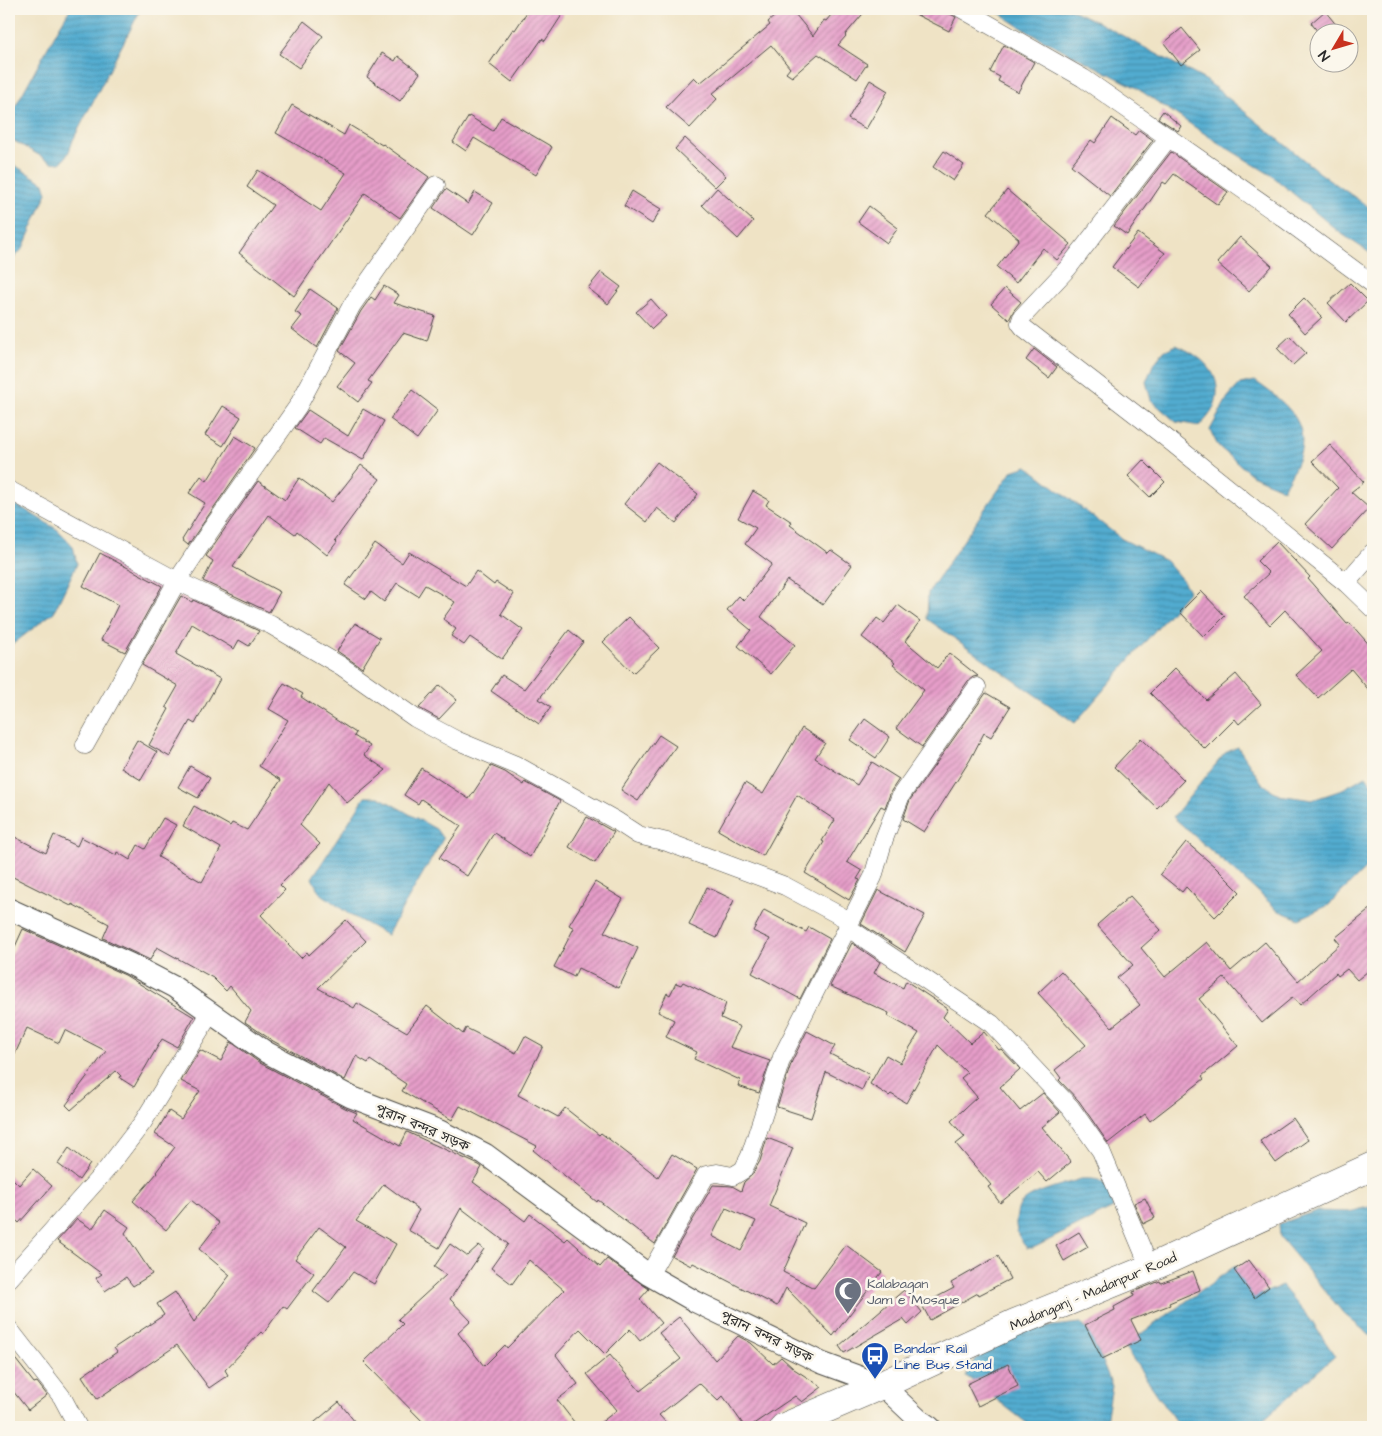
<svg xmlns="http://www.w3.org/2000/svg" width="1382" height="1436" font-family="'Architects Daughter','Noto Sans Bengali',sans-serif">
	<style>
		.water { fill: url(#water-rules); stroke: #3e6c7e }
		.building { fill: url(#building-hatch); fill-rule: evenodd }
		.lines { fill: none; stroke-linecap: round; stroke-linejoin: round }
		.minor-casing { stroke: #484742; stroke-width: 19 }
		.tertiary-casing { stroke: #484742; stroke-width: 23 }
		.primary-casing { stroke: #484742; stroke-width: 29 }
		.minor { stroke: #fff; stroke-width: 18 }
		.tertiary { stroke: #fff; stroke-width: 21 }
		.primary { stroke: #fff; stroke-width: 28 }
		.labels { text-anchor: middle; stroke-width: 5; stroke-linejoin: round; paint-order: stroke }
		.street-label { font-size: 14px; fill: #2b2b2b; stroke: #fbf7ec }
		.worship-label { font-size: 14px; fill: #5b616d; stroke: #fbf7ec; text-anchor: start }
		.transit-label { font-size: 14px; fill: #164399; stroke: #fbf7ec; text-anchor: start }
	</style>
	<defs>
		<pattern id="water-rules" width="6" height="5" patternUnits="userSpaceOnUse" patternTransform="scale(1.25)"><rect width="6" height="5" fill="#52acd0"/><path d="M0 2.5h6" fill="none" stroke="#448ca9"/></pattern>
		<pattern id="building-hatch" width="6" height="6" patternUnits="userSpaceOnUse" patternTransform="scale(1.25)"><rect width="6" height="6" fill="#e69dc9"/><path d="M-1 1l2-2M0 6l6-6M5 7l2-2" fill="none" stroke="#bb80a3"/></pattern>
	</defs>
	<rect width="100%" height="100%" fill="#fbf7ec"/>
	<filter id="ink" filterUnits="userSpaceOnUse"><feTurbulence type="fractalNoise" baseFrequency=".02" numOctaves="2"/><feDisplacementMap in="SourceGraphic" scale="10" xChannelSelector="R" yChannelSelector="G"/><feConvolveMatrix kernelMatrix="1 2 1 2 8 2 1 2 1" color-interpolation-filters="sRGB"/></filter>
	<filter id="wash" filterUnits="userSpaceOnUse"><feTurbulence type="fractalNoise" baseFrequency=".0096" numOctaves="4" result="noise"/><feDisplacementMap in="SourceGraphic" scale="20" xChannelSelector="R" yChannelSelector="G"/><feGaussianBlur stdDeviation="1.12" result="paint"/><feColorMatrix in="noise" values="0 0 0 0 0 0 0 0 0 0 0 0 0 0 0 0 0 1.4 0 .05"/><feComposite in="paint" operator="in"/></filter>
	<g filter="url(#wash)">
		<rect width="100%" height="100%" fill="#efe3c5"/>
		<g class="water">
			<path d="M70 9H141L73 140C70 149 68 157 60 163L51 162 9 138V118L58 29Z"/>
			<polygon points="993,9 1070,9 1099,23 1207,81 1320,173 1373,210 1373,255 1339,232 1271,175 1217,142 1135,87 1030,33"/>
			<polygon points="9,162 44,183 47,193 23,248 9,264"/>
			<path d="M1176 345C1202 356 1226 375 1214 407 1211 414 1205 420 1200 426L1176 422 1151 400 1146 382 1153 365 1164 351Z"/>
			<path d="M1255 381C1285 402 1315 424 1296 465 1292 474 1287 481 1283 489L1252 475 1218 446 1210 430 1228 397 1240 384Z"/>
			<polygon points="1027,466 1122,539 1166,561 1184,582 1189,591 1075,723 927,619 928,593 984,510 1012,471"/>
			<polygon points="9,502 24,509 58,530 73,546 77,564 54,612 13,644 9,642"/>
			<polygon points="1238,747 1262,783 1279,795 1312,800 1339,791 1366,776 1373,786 1373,861 1329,905 1299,919 1279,911 1173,817 1225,753"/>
			<polygon points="365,797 379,797 436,829 443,839 387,935 350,915 319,892 312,878"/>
			<path d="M1081 1179C1107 1178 1108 1183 1113 1208L1033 1248H1027C1020 1241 1015 1230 1016 1220 1017 1215 1017 1210 1020 1205 1031 1191 1064 1185 1081 1179Z"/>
			<polygon points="1373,1206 1373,1338 1344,1314 1280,1237 1279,1224 1316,1211 1349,1212"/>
			<polygon points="1235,1266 1261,1294 1282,1286 1310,1319 1335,1356 1255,1427 1185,1427 1176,1422 1124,1346"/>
			<polygon points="1081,1323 1091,1335 1112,1386 1106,1421 1095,1427 1032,1427 966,1376 976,1359 1021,1332 1053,1326"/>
		</g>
		<g id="blocks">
			<g class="building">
				<polygon points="529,9 566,9 545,41 542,39 512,82 489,64 513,29 515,30"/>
				<polygon points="783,9 791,9 813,36 824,20 826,21 836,9 867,9 845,35 846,36 838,45 867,64 857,79 818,54 792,77 786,73 790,68 771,45 712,94 717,99 690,128 666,107 694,77 700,83 770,25 768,22"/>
				<polygon points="905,9 940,9 956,17 949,31"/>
				<polygon points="1325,11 1342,32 1318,32 1311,23"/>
				<polygon points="304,21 323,36 299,68 279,54"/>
				<polygon points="1182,28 1200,50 1181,65 1164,43"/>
				<polygon points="1004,45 1034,62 1018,92 998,81 1000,77 990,72"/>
				<polygon points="382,53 395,61 398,56 420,73 400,101 367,77"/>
				<polygon points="870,80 888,91 866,129 848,119"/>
				<polygon points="292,105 344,135 349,125 382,145 383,144 429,177 400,218 365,193 294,296 239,253 273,205 247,187 258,170 321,211 346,173 276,133"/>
				<polygon points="1163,111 1181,126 1178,131 1158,118"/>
				<polygon points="469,116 493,131 501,117 552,147 536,175 474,138 466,151 453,142"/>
				<polygon points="1112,118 1135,135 1139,130 1153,140 1110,196 1071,165 1091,140 1095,143"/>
				<polygon points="685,138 726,176 715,187 675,149"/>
				<polygon points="944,151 964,165 953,181 933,167"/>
				<polygon points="1171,152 1228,192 1218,205 1174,174 1166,184 1163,182 1127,235 1114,226"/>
				<polygon points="717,188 753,221 738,239 702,205"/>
				<polygon points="446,189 468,204 475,192 493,203 473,235 433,208"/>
				<polygon points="1007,190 1071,244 1057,260 1043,248 1016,283 997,267 1019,239 988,213"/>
				<polygon points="632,191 661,209 652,224 624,206"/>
				<polygon points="869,206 898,228 887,243 858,222"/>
				<polygon points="1138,233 1165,253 1139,287 1112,267"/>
				<polygon points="1240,237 1272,266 1249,291 1217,263"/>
				<polygon points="601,272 621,287 608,304 588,288"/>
				<polygon points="1350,283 1368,301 1346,322 1328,303"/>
				<polygon points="384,286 399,295 394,303 435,316 427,341 403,333 368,381 372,383 358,402 337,386 355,363 339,351 361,311 371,297 375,300"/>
				<polygon points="1005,288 1021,302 1014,310 1009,320 991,304"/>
				<polygon points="310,289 338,308 317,348 292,329 302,316 295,312"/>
				<polygon points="1304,298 1322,317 1305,333 1288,314"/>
				<polygon points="651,299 666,316 652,329 636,312"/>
				<polygon points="1290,336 1306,353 1293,365 1277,348"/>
				<polygon points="1034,349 1057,367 1049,378 1026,360"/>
				<polygon points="412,390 438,410 417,439 390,419"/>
				<polygon points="223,406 241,417 223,446 205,435"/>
				<polygon points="363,409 384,421 363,460 324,438 320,444 295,428 308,410 348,436"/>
				<polygon points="235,436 255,448 188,545 182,540 205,503 189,493 201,476 207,481"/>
				<polygon points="1330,445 1364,482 1351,492 1369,508 1332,549 1305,524 1338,488 1312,461"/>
				<polygon points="1143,460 1165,482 1150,497 1128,476"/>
				<polygon points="657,462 698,494 676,523 657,508 647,522 624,504"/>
				<polygon points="361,465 380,479 335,540 337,542 327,555 297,531 295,534 269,515 233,567 280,592 269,612 203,581 213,561 206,556 258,481 285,500 299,478 332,502"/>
				<polygon points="753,491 769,500 766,505 792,522 790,525 828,553 831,550 852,565 823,605 787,580 761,617 795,645 771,674 738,646 751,630 727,610 739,596 744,601 772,564 745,544 756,528 738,518"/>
				<polygon points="1277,542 1310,577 1308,579 1347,624 1350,623 1373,649 1373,695 1351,669 1318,698 1296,675 1322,651 1285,610 1270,625 1244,596 1269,573 1257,561"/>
				<polygon points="375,544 402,563 409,552 466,586 476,571 494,585 496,582 514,594 501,614 523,630 502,659 470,637 464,645 451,636 456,629 443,619 455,602 425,585 418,596 397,583 384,602 371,592 366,599 345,585"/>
				<polygon points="100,553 162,586 125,652 101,640 118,605 83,586"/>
				<polygon points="1201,591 1225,616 1204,637 1180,612"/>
				<polygon points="181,596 192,602 193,600 259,631 249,646 239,640 234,649 192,624 176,654 220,679 195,724 190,721 170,757 149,745 169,709 166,707 178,686 142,665"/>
				<polygon points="898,605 920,621 905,641 937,668 949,653 978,676 973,677 968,681 922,747 896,728 924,690 893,665 895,663 862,637 877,618 884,623"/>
				<polygon points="629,617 659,648 633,673 603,642"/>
				<polygon points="355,623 380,638 362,668 337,651"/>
				<polygon points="569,630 583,642 539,699 551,707 539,724 491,691 502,675 524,689"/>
				<polygon points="1175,668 1206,700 1236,674 1261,704 1239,724 1235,719 1205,749 1150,693"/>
				<polygon points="284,683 303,694 301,697 356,733 354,736 370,746 364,755 386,770 347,803 329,782 300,825 320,844 280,885 285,890 261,915 301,958 307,952 309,955 346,920 366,941 318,988 354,1008 357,1003 407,1032 427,1006 463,1034 466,1028 516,1053 525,1036 543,1046 518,1095 558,1117 565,1108 599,1135 601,1133 658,1177 672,1154 697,1169 655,1244 598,1200 597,1202 533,1150 537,1146 460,1106 452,1120 402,1091 406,1084 370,1060 368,1063 356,1056 345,1080 273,1041 245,1022 251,1011 230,986 226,991 213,978 157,947 150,960 103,938 109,924 72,904 71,906 9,875 9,834 46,853 54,835 77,846 81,837 116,855 117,852 130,860 138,845 145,849 163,818 176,825 158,857 202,882 221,848 183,826 194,806 230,826 232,823 247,830 281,780 259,766 288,720 269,709"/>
				<polygon points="440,685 457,700 439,719 419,708"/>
				<polygon points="986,693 1010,707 991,737 984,733 970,760 924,832 903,819 910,800"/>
				<polygon points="865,719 890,737 876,758 850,740"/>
				<polygon points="802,728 825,743 815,758 857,785 872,762 899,779 891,791 885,808 881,806 847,862 862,871 857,879 860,880 849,900 805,873 824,842 822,841 835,820 797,795 763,856 718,830 745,783 763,794"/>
				<polygon points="659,735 676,746 638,801 621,790"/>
				<polygon points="1141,738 1184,780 1157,808 1114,767"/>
				<polygon points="137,740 157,752 141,780 121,768"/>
				<polygon points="190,766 210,778 198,798 178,787"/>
				<polygon points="491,766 505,772 524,785 525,782 560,801 530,857 494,833 467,876 439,858 461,826 421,799 418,804 404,795 421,768 469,799"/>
				<polygon points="587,817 614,832 595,863 569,847"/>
				<polygon points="1186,842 1214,866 1240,892 1215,917 1186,887 1182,892 1160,874"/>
				<polygon points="595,882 623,899 604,932 638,948 619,988 578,968 574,977 554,967 574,928 569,925"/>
				<polygon points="707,887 734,900 717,938 689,925"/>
				<polygon points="878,890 925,915 905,952 861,924"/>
				<polygon points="1130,896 1161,930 1141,948 1165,977 1207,942 1231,971 1265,942 1298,981 1340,944 1335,938 1373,907 1373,967 1357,980 1347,969 1338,976 1336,973 1300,1005 1293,997 1262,1023 1224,978 1199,999 1238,1046 1202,1076 1204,1079 1150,1121 1145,1114 1108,1143 1079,1101 1059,1080 1061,1078 1055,1070 1086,1045 1038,993 1061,971 1112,1027 1140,1005 1117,978 1133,965 1097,925"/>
				<polygon points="764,910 806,932 809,927 830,939 800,999 752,973 770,939 753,931"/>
				<polygon points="23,929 125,975 194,1017 177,1047 162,1039 134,1087 120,1078 121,1076 116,1071 71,1110 66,1105 106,1051 65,1030 59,1043 27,1028 9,1067 9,960"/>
				<polygon points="852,943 880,962 874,973 903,988 906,981 948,1009 943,1017 970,1043 984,1032 999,1050 1001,1049 1020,1069 1000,1087 1020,1111 1043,1093 1060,1112 1042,1127 1071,1162 1047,1182 1038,1172 1000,1203 988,1187 991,1185 956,1144 965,1137 951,1121 977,1097 961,1078 967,1073 938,1045 906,1103 891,1094 889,1096 870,1084 886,1055 900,1063 919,1033 888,1016 889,1013 830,986"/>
				<polygon points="683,982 726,1003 721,1018 740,1027 730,1047 770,1061 759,1093 738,1086 740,1080 694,1059 697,1052 666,1037 674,1020 658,1012 667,993 670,995 676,983 681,985"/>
				<polygon points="807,1031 835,1046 830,1054 869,1074 862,1090 826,1072 811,1118 777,1107 792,1061"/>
				<polygon points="231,1042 260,1063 345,1108 357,1113 353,1119 400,1146 407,1132 479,1165 482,1167 473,1182 525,1221 530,1214 565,1241 568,1238 600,1267 607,1259 649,1289 640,1299 661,1323 640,1341 630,1329 605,1354 580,1329 556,1355 578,1384 557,1400 578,1427 428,1427 364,1362 403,1324 398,1319 446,1275 434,1267 450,1244 467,1256 479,1245 484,1249 450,1299 471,1321 458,1333 484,1366 505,1345 507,1348 564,1290 529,1260 512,1284 491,1268 508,1244 461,1208 439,1248 408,1230 419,1210 384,1184 356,1221 396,1244 374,1284 353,1272 329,1303 313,1291 346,1247 319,1227 295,1259 314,1273 287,1309 283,1306 263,1334 261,1332 225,1370 228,1375 209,1388 177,1345 97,1399 82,1376 117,1352 114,1348 164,1315 157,1304 175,1292 194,1322 230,1275 199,1249 219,1223 191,1200 166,1230 133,1201 157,1173 156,1172 175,1147 155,1134 169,1111 181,1119 200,1091 181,1081 200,1050 221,1061"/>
				<polygon points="1293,1118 1308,1140 1276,1163 1260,1141"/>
				<path d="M767 1138 793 1148 769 1206 805 1223 783 1272 814 1288 846 1245 882 1272 833 1336 786 1288 777 1306 693 1263 691 1266 672 1256 713 1185 732 1186 741 1191 744 1182 752 1175 760 1161ZM726 1208 756 1221 741 1251 712 1236Z"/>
				<polygon points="69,1148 90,1164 79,1180 58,1164"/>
				<polygon points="33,1169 52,1186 19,1223 9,1214 9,1175 19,1185"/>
				<polygon points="1145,1198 1155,1218 1143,1224 1134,1203"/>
				<polygon points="105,1210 129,1227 125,1233 152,1274 133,1286 126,1277 105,1291 96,1278 102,1274 57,1241 77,1219 92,1229"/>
				<polygon points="1079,1232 1088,1247 1064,1261 1056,1246"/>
				<polygon points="998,1256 1010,1279 979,1295 978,1293 930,1320 922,1305 954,1288 951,1283"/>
				<polygon points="1249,1260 1269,1287 1254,1298 1234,1270"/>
				<polygon points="1193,1271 1200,1290 1169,1303 1170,1305 1131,1320 1141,1340 1102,1359 1085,1325 1115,1310 1114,1307 1134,1296 1133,1292 1160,1281 1161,1283"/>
				<polygon points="904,1290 922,1312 908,1325 903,1319 844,1353 839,1346"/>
				<polygon points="679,1317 715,1360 738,1336 751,1343 773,1364 781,1357 794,1369 822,1387 802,1402 795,1396 749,1427 745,1427 723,1396 718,1401 699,1383 659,1415 670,1427 595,1427 617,1410 587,1374 610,1355 640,1391 681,1359 659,1333"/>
				<polygon points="9,1351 34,1383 37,1382 47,1395 28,1410 9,1386"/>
				<polygon points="1008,1364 1018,1386 978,1406 967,1384"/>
				<polygon points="339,1402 359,1427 309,1427"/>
			</g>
		</g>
	</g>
	<g filter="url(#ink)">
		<use href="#blocks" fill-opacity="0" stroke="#484742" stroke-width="1"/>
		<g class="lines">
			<defs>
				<g id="minor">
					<polyline points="962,9 1083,78 1281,216 1373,284"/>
					<polyline points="1169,137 1068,268 1022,317 1020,323 1024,328 1165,437 1346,583 1373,609"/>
					<polyline points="9,490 177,581 210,531 298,406 352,305 436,185"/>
					<polyline points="1346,583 1373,552"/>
					<polyline points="85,745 177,581 271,625 341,666 415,718 456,740 516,765 615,820 638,835 667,842 785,886 850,921"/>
					<polyline points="847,927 992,1024 1070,1107 1101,1151 1150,1268"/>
					<polyline points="649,1275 706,1175 717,1173 733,1176 743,1170 750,1156 782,1057 873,877 884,839 901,795 977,687"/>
					<polyline points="9,1279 107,1169 143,1122 211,1012"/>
					<polyline points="9,1329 62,1397 78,1427"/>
				</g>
				<polyline id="tertiary" points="9,909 130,964 174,987 266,1052 351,1097 440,1131 485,1154 649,1275 696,1302 822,1363 882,1385 918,1419 930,1427"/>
				<polyline id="primary" points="784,1427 882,1385 1015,1323 1150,1268 1373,1166"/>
			</defs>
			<use href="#minor" class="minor-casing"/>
			<use href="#tertiary" class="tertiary-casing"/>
			<use href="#primary" class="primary-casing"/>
			<use href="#minor" class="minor"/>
			<use href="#tertiary" class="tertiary"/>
			<use href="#primary" class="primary"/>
		</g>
	</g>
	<defs>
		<symbol id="mosque-pin" viewBox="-11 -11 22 30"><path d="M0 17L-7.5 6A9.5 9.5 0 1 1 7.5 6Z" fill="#6b7280" stroke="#fbf7ec"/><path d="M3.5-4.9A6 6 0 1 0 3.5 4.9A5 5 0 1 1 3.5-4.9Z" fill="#fff"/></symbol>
		<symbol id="bus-pin" viewBox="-11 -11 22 30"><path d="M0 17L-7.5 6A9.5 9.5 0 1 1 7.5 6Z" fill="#1a4fb4" stroke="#fbf7ec"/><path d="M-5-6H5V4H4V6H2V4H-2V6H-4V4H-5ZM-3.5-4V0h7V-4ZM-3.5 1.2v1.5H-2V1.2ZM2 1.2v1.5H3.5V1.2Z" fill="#fff"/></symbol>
	</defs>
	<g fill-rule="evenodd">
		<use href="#mosque-pin" x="832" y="1275" width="32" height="43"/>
		<use href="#bus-pin" x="859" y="1340" width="32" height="43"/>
	</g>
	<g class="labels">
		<g class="street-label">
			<text transform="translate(423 1127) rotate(23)" y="5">পুরান বন্দর সড়ক</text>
			<text transform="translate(1093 1291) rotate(-23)" y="5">Madanganj - Madanpur Road</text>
			<text transform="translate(767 1336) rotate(26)" y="5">পুরান বন্দর সড়ক</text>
		</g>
		<g class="worship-label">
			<text x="867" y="1288">Kalabagan<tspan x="867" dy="16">Jam e Mosque</tspan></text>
		</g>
		<g class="transit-label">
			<text x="894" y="1353">Bandar Rail<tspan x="894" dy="16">Line Bus Stand</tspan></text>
		</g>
	</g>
	<rect width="1382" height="1436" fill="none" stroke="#fbf7ec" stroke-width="30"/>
	<g transform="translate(1334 48) rotate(232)"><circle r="24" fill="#fbf7ec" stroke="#a8a59f"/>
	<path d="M0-4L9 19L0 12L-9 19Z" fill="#c8321e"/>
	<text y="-8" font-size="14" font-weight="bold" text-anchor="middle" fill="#2b2b2b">N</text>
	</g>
</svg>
